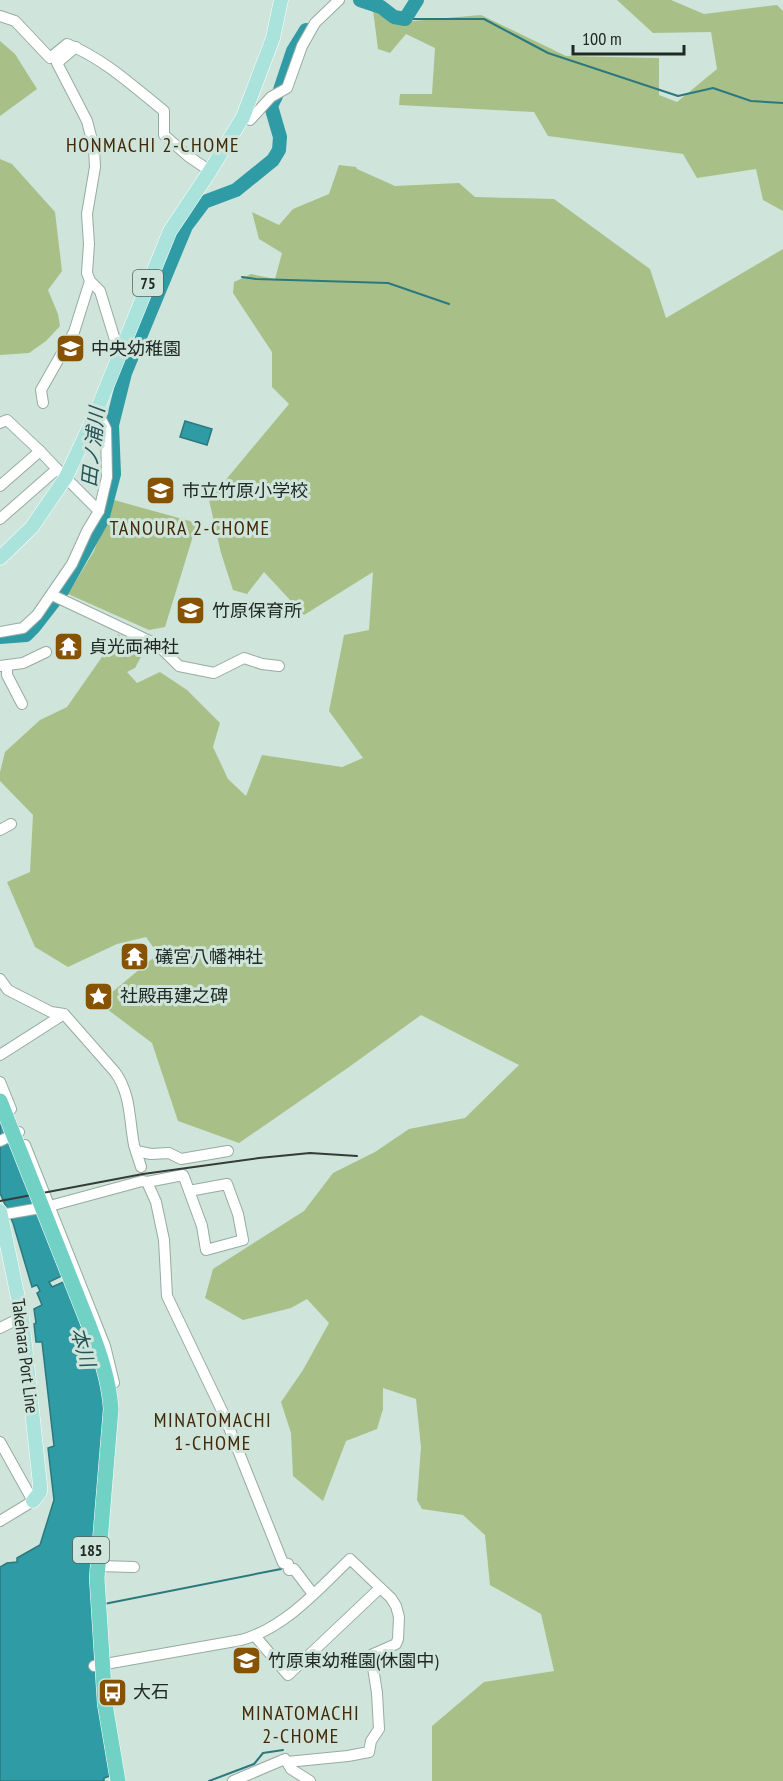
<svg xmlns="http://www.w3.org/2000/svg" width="783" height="1781" font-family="'PT Sans Narrow','Noto Sans JP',sans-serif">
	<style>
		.green { fill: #a8c087 }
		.water { fill: #2f9ba5; stroke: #2b797f; stroke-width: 1.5 }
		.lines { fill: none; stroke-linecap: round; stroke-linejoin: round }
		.stream { stroke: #2b797f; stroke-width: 2 }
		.river { stroke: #2f9ba5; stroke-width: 14 }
		.minor-casing { stroke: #97aba2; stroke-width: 12 }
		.major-casing { stroke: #fff; stroke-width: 15 }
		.highway-casing { stroke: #fff; stroke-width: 16 }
		.minor { stroke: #fff; stroke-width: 10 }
		.major { stroke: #aae3dc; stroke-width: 14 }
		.highway { stroke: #72d1c5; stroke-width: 15 }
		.rail { stroke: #333c38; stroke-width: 2 }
		.highway-bridge-casing { stroke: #fff; stroke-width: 16; stroke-linecap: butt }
		.highway-bridge { stroke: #72d1c5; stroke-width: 15 }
		.labels { text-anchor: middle; stroke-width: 6; stroke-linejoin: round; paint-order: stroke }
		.shield { fill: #cfe4da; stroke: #55615b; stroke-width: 1.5 }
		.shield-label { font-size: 16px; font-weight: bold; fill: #212925 }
		.poi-label { font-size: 18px; fill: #212925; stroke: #cfe4da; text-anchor: start }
		.street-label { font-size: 18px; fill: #212925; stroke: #cfe4da }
		.neighbourhood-label { font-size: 20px; letter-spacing: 1.5px; fill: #412806; stroke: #cfe4da }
		.water-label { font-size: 20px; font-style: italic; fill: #255257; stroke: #cfe4da }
	</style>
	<rect width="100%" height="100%" fill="#cfe4da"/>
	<g class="green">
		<polygon points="617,0 671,0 704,14 777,5 783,11 783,211 763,200 756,169 697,178 683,154 548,136 534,112 399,105 400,94 432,94 435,48 406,34 390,53 378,49 373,10 401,22 481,15 566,56 659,58 659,95 677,102 717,69 711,32 653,33"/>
		<polygon points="0,41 15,54 37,89 0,116"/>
		<polygon points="0,159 12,164 55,212 62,271 48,290 58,314 60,326 46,341 29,353 0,355"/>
		<polygon points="339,165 356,167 357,169 395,186 459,183 475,197 554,199 650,269 666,318 783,249 783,1781 432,1781 432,1726 484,1682 554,1671 541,1614 490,1585 485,1535 463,1515 422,1509 417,1500 421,1447 416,1399 383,1388 383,1409 377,1429 346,1441 323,1501 293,1476 291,1433 281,1402 303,1370 329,1323 307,1299 291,1308 243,1320 205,1298 213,1269 304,1211 333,1173 375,1152 409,1129 465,1118 519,1065 421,1015 349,1067 239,1143 178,1121 152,1043 99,1003 158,954 146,937 117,944 68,967 35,947 7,882 30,872 33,815 0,781 0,772 5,752 40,720 67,707 118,634 142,655 135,668 127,672 137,683 160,672 187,690 220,723 213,747 228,779 246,796 262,755 342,767 363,758 329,711 344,635 369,630 373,572 304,615 264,572 247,594 233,590 221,553 209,500 289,404 272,387 272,352 233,293 234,282 251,274 275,279 282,253 259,239 252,212 279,225 293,209 329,194"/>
		<polygon points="114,500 197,523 165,627 149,630 68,594 94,551"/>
	</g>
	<g class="water">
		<polygon points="185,421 212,429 207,445 180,437"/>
		<polygon points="0,1089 72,1271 49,1282 52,1287 75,1277 110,1373 102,1604 119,1773 104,1778 104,1781 0,1781 0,1567 7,1563 17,1562 17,1558 40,1545 54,1500 48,1448 54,1446 42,1342 36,1342 34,1324 36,1323 34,1309 42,1305 37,1293 40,1291 37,1285 32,1287 13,1223 0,1193"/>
	</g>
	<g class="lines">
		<g class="stream">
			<polyline points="405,19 484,19 548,53 678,96 713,88 751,101 783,103"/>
			<polyline points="242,277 256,279 388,283 449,304"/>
			<polyline points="104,1604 281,1569"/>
			<polyline points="209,1781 254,1764 263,1753 283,1750"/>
		</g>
		<g class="river">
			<polyline points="360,0 381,7 394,17 405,19 417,0"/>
			<polyline points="280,90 293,51 306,30"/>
			<polyline points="0,637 26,635 34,627 62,591 102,520 114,474 112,425 125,373 186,226 204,202 236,190 273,160 279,150 280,137 271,106 276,96"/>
		</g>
		<defs>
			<g id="minor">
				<path d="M0 16 15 21 50 58 67 44C103 58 134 87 164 111V135L188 156 210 171"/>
				<polyline points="76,47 57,63 87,121 94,148 95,167 87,214 89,244 87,273 90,281 100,291 115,340 124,343"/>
				<polyline points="243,117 250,120 271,97 287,88 302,46 315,23 339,0"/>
				<polyline points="43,403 41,390 74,332 90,281"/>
				<polyline points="0,423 7,420 40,451 0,486"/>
				<polyline points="40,451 57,469"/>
				<polyline points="0,519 57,469 99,511"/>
				<polyline points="52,595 158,645 179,666 214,673 244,658 262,664 279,666"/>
				<polyline points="0,632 23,628 37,615 72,564 87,531 99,511 107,477 106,429 102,421 95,415"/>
				<polyline points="7,665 7,675 22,704"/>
				<polyline points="0,666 23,663 46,652"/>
				<polyline points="0,830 11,824"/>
				<path d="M0 979 8 990 51 1012 64 1014 115 1072C131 1094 129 1119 134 1145 136 1152 139 1160 141 1167"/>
				<polyline points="0,1055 64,1014"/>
				<polyline points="0,1082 11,1109"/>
				<polyline points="0,1141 19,1132"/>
				<polyline points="25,1145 105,1346 114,1383"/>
				<polyline points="136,1151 151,1154 169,1153 181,1159 228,1151"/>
				<polyline points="147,1182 183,1175 184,1177 202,1226 206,1250 243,1240 238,1214 227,1184 189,1191"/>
				<polyline points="0,1215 46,1207 142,1181 147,1182 156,1202 164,1240 167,1296 224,1415 283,1563 288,1564 289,1570 294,1569 313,1594"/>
				<polyline points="0,1328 22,1317"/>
				<polyline points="0,1442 33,1501 0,1521"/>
				<polyline points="98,1566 134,1567"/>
				<polyline points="255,1636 288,1675 380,1588"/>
				<path d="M94 1666 241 1640C285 1628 318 1590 350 1559L391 1598 396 1606 399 1617 398 1639 396 1644 371 1655 377 1693 379 1729 371 1741 369 1752 348 1756 287 1762"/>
				<polyline points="233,1781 285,1759 291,1769 310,1781"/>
			</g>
			<g id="major">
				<polyline points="0,558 32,527 66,477 95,415 170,231 210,171 243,117 273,38 281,0"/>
				<polyline points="0,1211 22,1317 40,1485 40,1492 33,1501"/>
			</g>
			<path id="highway" d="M88 1323C99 1351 109 1379 111 1409L97 1578 105 1704 118 1781"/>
		</defs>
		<use href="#minor" class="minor-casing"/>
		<use href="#major" class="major-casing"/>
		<use href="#highway" class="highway-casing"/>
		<use href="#minor" class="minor"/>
		<use href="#major" class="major"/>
		<use href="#highway" class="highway"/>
		<polyline class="rail" points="0,1201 143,1174 259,1158 310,1153 357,1156"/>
		<defs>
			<polyline id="highway-bridge" points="0,1101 88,1323"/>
		</defs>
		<use href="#highway-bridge" class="highway-bridge-casing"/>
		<use href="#highway-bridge" class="highway-bridge"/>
	</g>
	<defs>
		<symbol id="school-square" viewBox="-11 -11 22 22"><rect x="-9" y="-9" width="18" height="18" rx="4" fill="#875300" stroke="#cfe4da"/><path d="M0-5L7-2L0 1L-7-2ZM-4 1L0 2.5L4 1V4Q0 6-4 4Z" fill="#fff"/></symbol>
		<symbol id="temple-square" viewBox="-11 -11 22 22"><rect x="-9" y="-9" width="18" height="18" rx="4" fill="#875300" stroke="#cfe4da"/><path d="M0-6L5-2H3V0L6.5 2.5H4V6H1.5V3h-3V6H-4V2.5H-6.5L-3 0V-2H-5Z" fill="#fff"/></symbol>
		<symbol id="sight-square" viewBox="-11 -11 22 22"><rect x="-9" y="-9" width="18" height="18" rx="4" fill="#875300" stroke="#cfe4da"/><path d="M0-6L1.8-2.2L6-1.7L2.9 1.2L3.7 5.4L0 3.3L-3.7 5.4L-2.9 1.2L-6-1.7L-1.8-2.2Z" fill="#fff"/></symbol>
		<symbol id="bus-square" viewBox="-11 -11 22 22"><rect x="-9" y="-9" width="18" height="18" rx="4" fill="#875300" stroke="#cfe4da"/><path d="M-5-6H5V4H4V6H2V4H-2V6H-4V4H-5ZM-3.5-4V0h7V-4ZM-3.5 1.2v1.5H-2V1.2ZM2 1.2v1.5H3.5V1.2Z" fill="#fff"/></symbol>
	</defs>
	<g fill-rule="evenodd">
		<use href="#school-square" x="54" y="332" width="33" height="33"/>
		<use href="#school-square" x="144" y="474" width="33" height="33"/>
		<use href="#school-square" x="174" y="594" width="33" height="33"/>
		<use href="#temple-square" x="52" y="630" width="33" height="33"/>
		<use href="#temple-square" x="118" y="940" width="33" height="33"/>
		<use href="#sight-square" x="82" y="980" width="33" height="33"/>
		<use href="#school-square" x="230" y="1644" width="33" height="33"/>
		<use href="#bus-square" x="96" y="1676" width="33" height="33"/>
	</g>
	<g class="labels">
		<g class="shield">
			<rect x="133" y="270" width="30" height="26" rx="4.5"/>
			<rect x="73" y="1537" width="36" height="26" rx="4.5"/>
		</g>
		<g class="shield-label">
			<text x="148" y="289">75</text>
			<text x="91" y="1556">185</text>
		</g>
		<g class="poi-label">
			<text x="91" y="355">中央幼稚園</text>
			<text x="182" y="497">市立竹原小学校</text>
			<text x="212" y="617">竹原保育所</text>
			<text x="89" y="653">貞光両神社</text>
			<text x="155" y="963">礒宮八幡神社</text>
			<text x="120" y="1002">社殿再建之碑</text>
			<text x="268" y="1667">竹原東幼稚園(休園中)</text>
			<text x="133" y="1698">大石</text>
		</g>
		<g class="street-label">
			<text transform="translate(25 1356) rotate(83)" y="6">Takehara Port Line</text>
		</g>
		<g class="neighbourhood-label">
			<text x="153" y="152">HONMACHI 2-CHOME</text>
			<text x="190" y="535">TANOURA 2-CHOME</text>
			<text x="213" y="1427">MINATOMACHI<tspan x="213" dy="23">1-CHOME</tspan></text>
			<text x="301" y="1720">MINATOMACHI<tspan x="301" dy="23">2-CHOME</tspan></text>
		</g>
		<g class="water-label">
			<text transform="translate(93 447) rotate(-84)" y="7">田ノ浦川</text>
			<text transform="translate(83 1347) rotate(74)" y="7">本川</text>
		</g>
	</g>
	<path d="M573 45v9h111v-9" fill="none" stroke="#212925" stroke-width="3"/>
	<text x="582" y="45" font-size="18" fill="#212925" stroke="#cfe4da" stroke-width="4.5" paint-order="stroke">100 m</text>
</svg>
